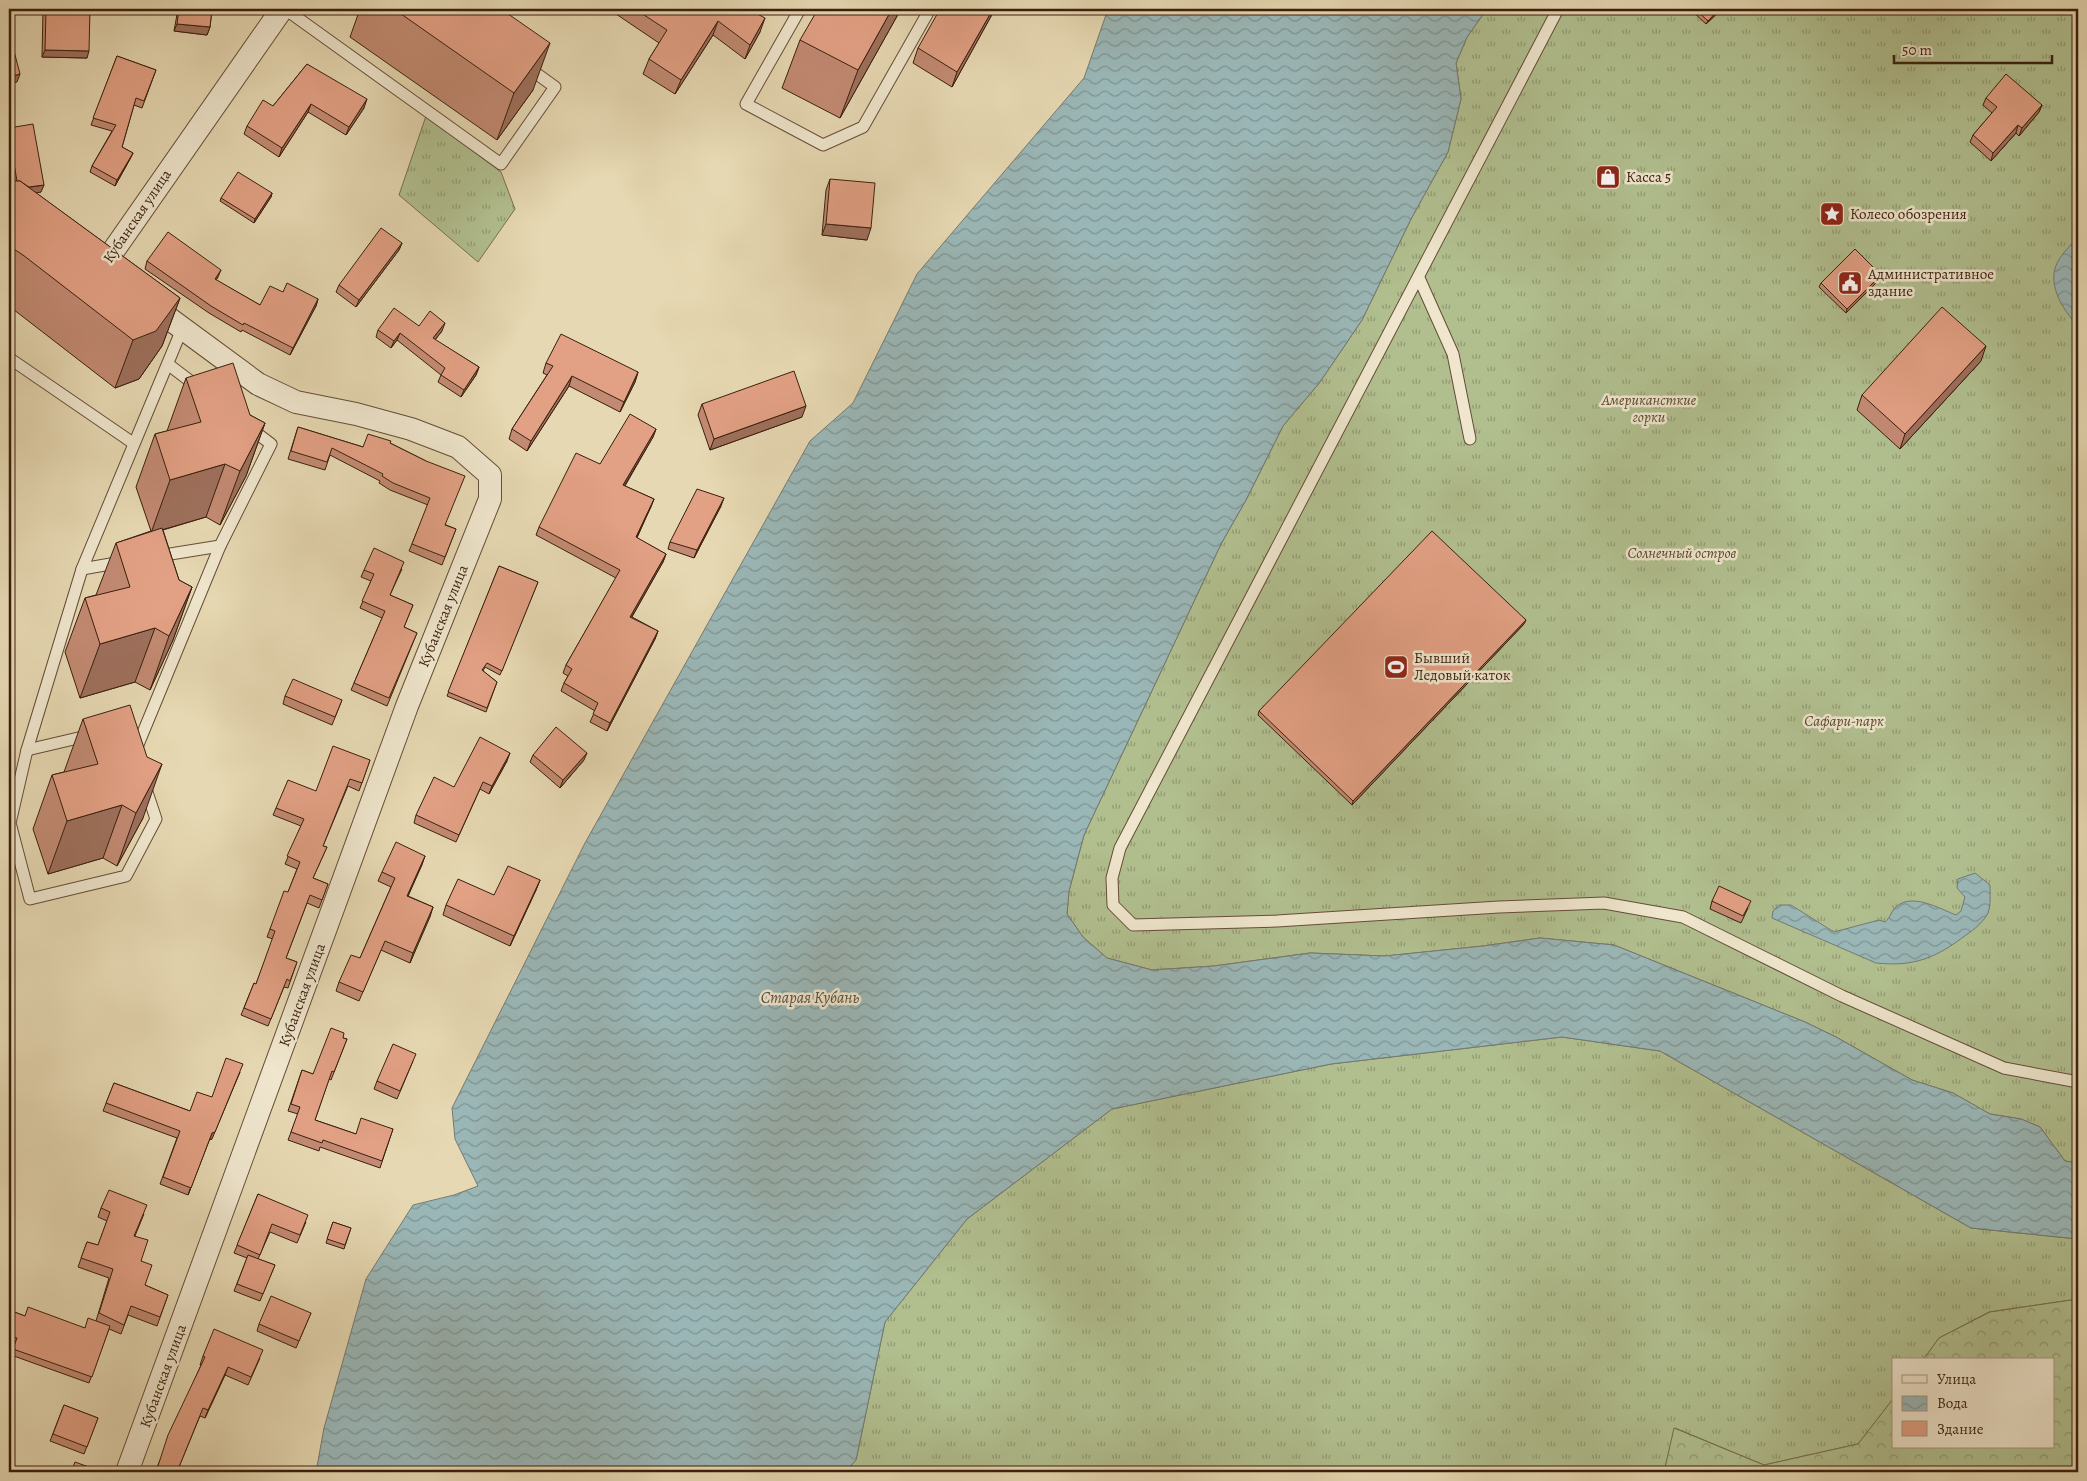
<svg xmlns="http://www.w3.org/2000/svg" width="2087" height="1481" font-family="Alegreya,serif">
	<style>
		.grass { fill: url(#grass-tufts); stroke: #766f4e }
		.forest { fill: url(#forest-crowns); stroke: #766f4e }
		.water { fill: url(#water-waves); stroke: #747a73 }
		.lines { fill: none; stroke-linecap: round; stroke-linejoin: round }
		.service-casing { stroke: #654d37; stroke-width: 13 }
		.minor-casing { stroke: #654d37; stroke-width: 24 }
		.service { stroke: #efe6cd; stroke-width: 11 }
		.minor { stroke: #efe6cd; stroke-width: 22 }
		.wall { fill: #c28a72; stroke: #3a1f0e }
		.shaded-wall { fill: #9e705c; stroke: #3a1f0e }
		.building { fill: #e2a084; stroke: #3a1f0e }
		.labels { text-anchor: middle; stroke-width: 5; stroke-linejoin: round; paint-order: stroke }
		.poi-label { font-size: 15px; fill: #3a1f0e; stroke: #efe6cd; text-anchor: start }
		.street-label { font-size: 15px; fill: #3a1f0e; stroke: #efe6cd }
		.park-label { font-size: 15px; font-style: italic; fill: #58472e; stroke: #efe6cd }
		.water-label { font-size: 16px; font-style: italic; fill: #574d41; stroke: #efe6cd }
	</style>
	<defs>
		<pattern id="grass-tufts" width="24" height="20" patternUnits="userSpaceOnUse" patternTransform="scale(1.25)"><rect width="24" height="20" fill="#b1bf8f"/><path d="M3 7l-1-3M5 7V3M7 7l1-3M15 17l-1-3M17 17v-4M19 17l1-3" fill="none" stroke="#919b73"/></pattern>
		<pattern id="forest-crowns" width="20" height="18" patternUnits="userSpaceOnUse" patternTransform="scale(1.25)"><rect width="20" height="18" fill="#b1bf8f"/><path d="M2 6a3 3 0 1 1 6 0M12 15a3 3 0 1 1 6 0" fill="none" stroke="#919b73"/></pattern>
		<pattern id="water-waves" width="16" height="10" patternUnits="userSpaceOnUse" patternTransform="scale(1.25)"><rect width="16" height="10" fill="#9ab7b7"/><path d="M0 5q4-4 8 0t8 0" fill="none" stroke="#7f9493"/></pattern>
	</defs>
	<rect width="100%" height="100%" fill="#e6d8b2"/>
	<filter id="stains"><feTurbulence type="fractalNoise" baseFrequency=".004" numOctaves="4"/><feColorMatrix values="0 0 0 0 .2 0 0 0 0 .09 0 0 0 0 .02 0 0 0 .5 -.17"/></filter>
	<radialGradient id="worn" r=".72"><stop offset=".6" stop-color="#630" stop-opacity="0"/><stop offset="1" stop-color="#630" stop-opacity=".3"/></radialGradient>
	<g class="grass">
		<polygon points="1487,9 2078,9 2078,1163 2065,1161 2040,1127 2021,1119 1990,1114 1953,1093 1912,1080 1836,1037 1805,1022 1614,945 1540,938 1483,946 1385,956 1310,953 1214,966 1152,970 1107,958 1083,937 1067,914 1069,891 1084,835 1221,544 1246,500 1283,426 1320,382 1362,320 1411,219 1448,152 1461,99 1456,63 1467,37"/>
		<polygon points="426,116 501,172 515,209 478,262 399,195"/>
		<polygon points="1562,1037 1660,1051 1971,1228 2078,1239 2078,1299 1989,1312 1939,1338 1923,1360 1893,1360 1893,1399 1858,1444 1764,1465 1675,1428 1664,1472 845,1472 856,1460 885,1322 967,1219 1112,1109 1331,1064"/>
	</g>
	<polygon class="forest" points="2078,1299 2078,1472 1664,1472 1674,1428 1764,1465 1858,1444 1893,1399 1893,1447 2053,1447 2053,1360 1923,1360 1939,1338 1990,1312"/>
	<g class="water">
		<polygon points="1108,9 1487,9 1467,37 1456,63 1461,99 1448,152 1411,219 1362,320 1320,382 1283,426 1246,500 1221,544 1084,835 1069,891 1067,914 1083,937 1107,958 1152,970 1214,966 1310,953 1385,956 1483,946 1540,938 1614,945 1805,1022 1836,1037 1912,1080 1953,1093 1990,1114 2021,1119 2040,1127 2065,1161 2078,1163 2078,1239 1971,1228 1660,1051 1562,1037 1331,1064 1112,1109 967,1219 885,1322 856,1460 845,1472 316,1472 324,1428 366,1279 413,1205 454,1195 478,1186 455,1139 452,1108 585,843 810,441 853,403 917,274 1084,78"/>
		<path d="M2078 237V326C2062 309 2044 281 2060 258 2065 250 2072 244 2078 237Z"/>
		<path d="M1975 873 1990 885C1990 894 1991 904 1988 913 1984 921 1974 930 1966 935 1936 958 1914 967 1876 963L1772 918 1773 911 1779 905H1791L1834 932 1879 920 1885 922C1891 917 1891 911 1896 907 1912 892 1940 909 1956 915L1961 911 1965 897 1957 888 1958 879Z"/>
	</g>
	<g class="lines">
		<defs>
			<g id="service">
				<polyline points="285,9 501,164 555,87 526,66"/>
				<polyline points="800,9 746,104 823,145 863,127 930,9"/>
				<polyline points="1558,9 1120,848 1112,878 1113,905 1133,925 1277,921 1499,907 1604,903 1683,917 1842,996 2004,1068 2078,1082"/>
				<polyline points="1419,278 1453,354 1470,439"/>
				<polyline points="9,358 133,443"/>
				<polyline points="169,365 198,387"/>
				<polyline points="158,556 220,546"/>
				<polyline points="82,569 122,562"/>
				<polyline points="27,750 91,735"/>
				<polyline points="135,752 220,546 271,444 250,428"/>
				<polyline points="145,786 156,819 126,876 30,899 10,823 27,750 82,569 182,329"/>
			</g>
			<g id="minor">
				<polyline points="109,273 102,267 282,9"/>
				<polyline points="127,1472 407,706 490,499 490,475 458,447 411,429 356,414 296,402 258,384 148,303"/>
			</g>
		</defs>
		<use href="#service" class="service-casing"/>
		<use href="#minor" class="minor-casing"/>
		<use href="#service" class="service"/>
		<use href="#minor" class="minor"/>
	</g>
	<g class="wall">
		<polygon points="43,9 90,9 87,58 42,57"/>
		<polygon points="178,9 212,9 210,27 207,35 174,31"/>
		<polygon points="360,9 501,9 533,90 497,140 350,37"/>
		<polygon points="617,9 748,9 760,32 745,59 713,35 675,94 643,74 649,59 659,43 616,14"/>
		<polygon points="901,9 840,118 782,88 800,40"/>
		<polygon points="995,9 952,87 913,63 918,48"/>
		<polygon points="1690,9 1722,9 1706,24"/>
		<polygon points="117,56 156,70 142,108 134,105 122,147 133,153 130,159 115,186 90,172 92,166 112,131 91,125"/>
		<polygon points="307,64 364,108 346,135 308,112 279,157 244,134 247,126 273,106"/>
		<polygon points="1986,98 2042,105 2039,112 2019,136 2016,133 1991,161 1970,142 1973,135 1992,113 1983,105"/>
		<polygon points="9,128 41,192 36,193 180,298 162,346 139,379 115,388 9,306 9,181 13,181 9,157"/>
		<polygon points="830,179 867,240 822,235 826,190"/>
		<polygon points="272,193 271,197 254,223 220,201 221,198"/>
		<polygon points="402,243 399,250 356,307 336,292 339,285"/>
		<polygon points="147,261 218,277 216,280 260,305 283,292 318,299 316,306 290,355 242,330 241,332 209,313 145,269"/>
		<polygon points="1880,279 1846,313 1819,287 1821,283"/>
		<polygon points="419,326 442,331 435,340 479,367 476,375 461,397 438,382 441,375 397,340 391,348 376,337 378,330"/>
		<polygon points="1981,361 1900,449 1857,410 1862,395"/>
		<polygon points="546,363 638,372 635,382 620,412 569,386 527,451 509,439 512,429 547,375 543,373"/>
		<polygon points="186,378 250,415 265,423 246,476 220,525 206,517 163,530 179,580 192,587 173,640 150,690 135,682 80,698 65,652 85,598 96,595 116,543 151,531 136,487 155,434 167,431"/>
		<polygon points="702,404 802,417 710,450 698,415"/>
		<polygon points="298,427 363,447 390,443 426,461 446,525 456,529 442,565 409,551 428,505 390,490 379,483 380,481 330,455 325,470 288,459"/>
		<polygon points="656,429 653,437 625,486 654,499 637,538 666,554 663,562 632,617 658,631 655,639 607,731 590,722 595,711 561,691 564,683 568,676 563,673 566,665 616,578 536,535 539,527 600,464"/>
		<polygon points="721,506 694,558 668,549 670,542"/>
		<polygon points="499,566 538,582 500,675 485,667 483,671 497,682 486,712 447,696"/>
		<polygon points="402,569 390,595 413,605 404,627 417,633 387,706 351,690 382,618 360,608 371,581 361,577 364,570"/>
		<polygon points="1524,624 1352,805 1258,715 1259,711"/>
		<polygon points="285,696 342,700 332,725 283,704"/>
		<polygon points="83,719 143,818 117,866 103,858 48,874 33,829 52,775 64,772"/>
		<polygon points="533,755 584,760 560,788 530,762"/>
		<polygon points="370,760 359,791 348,786 323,846 327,847 313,878 328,884 319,908 307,903 286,958 297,962 288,988 284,987 268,1026 241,1015 254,983 256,984 273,939 267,937 270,929 288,892 297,869 285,864 301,826 273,815 276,808 316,791"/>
		<polygon points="507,761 489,794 480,789 456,842 414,823 416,815 454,787"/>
		<polygon points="425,856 408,896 433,907 410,963 381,950 359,1001 336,991 339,982 360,958 391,887 378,881 382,872"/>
		<polygon points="540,880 536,890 510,946 443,915 446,905 494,895"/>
		<polygon points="1712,901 1748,908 1741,923 1710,909"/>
		<polygon points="343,1038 347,1039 331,1080 329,1079 315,1120 356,1134 393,1129 380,1168 320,1147 319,1151 288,1140 298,1114 288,1111 302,1070 313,1074"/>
		<polygon points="413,1061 397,1099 374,1089 377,1081"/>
		<polygon points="114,1083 190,1111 212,1139 209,1140 188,1195 160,1184 177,1138 103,1111"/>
		<polygon points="258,1194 306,1222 297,1243 270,1232 258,1259 275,1265 260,1301 234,1291 247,1258 234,1253"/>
		<polygon points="101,1208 144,1214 135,1236 141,1261 145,1285 168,1295 157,1326 128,1315 121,1334 109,1329 89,1383 11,1355 15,1344 9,1342 9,1310 25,1316 85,1328 96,1321 109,1278 78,1267 87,1242 98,1245 107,1221 98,1217"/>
		<polygon points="333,1222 351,1228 344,1249 326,1243"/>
		<polygon points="311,1313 296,1348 257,1331 259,1324"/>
		<polygon points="203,1356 260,1358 248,1385 225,1375 205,1418 200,1416 179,1467 155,1472 201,1365 200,1365"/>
		<polygon points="64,1405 98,1418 84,1454 50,1441"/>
	</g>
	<g class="shaded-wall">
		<polygon points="892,9 901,9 840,118 858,70"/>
		<polygon points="993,9 995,9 952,87 957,72"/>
		<polygon points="1719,9 1722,9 1706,24 1708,21"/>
		<polygon points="765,18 760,32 745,59 750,45"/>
		<polygon points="718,21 713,35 675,94 681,80"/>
		<polygon points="177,24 210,27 207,35 174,31"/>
		<polygon points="550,43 533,90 497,140 514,93"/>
		<polygon points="45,50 89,51 87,58 42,57"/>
		<polygon points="20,74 17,82 9,84 9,77"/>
		<polygon points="367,99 364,108 346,135 349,127"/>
		<polygon points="311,104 308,112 279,157 282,148"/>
		<polygon points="2042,105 2039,112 2019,136 2022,128"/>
		<polygon points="2018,125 2016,133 1991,161 1993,153"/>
		<polygon points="133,153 130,159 115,186 117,180"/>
		<polygon points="44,185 41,192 16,197 18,189"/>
		<polygon points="272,193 271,197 254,223 255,219"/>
		<polygon points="826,224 871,228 867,240 822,235"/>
		<polygon points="402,243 399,250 356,307 359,300"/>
		<polygon points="221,270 218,277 212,286 215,279"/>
		<polygon points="1881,275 1880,279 1846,313 1847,309"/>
		<polygon points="180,298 162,346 139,379 115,388 133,340"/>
		<polygon points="318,299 316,306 290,355 293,348"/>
		<polygon points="445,323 442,331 430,346 433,338"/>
		<polygon points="400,333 397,340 391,348 394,341"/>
		<polygon points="1986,346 1981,361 1900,449 1905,434"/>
		<polygon points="479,367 476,375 461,397 464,390"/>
		<polygon points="638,372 635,382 620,412 624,402"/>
		<polygon points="572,376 569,386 527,451 531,441"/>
		<polygon points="806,406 802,417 710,450 714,439"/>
		<polygon points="265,423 246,476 220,525 240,471"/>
		<polygon points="656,429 653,437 620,493 623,485"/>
		<polygon points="225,464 206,517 151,533 170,480"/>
		<polygon points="724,498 721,506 694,558 697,550"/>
		<polygon points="654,499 651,507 633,545 636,537"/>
		<polygon points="666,554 663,562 627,625 630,617"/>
		<polygon points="192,587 173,640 150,690 169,636"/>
		<polygon points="1526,620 1524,624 1352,805 1353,801"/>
		<polygon points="155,628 135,682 80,698 100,644"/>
		<polygon points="658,631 655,639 607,731 610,723"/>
		<polygon points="510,753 507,761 489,794 492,786"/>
		<polygon points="587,753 584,760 560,788 563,780"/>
		<polygon points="162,764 143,818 117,866 136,813"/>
		<polygon points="122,805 103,858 48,874 67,821"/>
		<polygon points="425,856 422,865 404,905 407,896"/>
		<polygon points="540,880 536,890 510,946 514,936"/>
		<polygon points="433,907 430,917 410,963 413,953"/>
		<polygon points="240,1072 212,1139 209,1140 188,1195 212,1133"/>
		<polygon points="228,1367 225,1375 205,1418 208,1410"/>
	</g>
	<g class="building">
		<polygon points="46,9 90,9 89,51 45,50"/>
		<polygon points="179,9 212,9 210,27 177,24"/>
		<polygon points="394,9 501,9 550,43 514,93"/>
		<polygon points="635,9 748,9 765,18 750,45 718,21 681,80 649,59 667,30"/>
		<polygon points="818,9 892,9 858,70 800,40"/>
		<polygon points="940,9 993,9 957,72 918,48"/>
		<polygon points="1695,9 1719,9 1708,21"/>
		<polygon points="9,32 20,74 9,77"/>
		<polygon points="117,56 156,70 144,101 136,98 122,147 133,153 117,180 92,166 116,125 93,118"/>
		<polygon points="307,64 367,99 349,127 311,104 282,148 247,126 263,100 273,106"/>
		<polygon points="2006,74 2042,105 2022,128 2018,125 1993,153 1973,135 1997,107 1986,98"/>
		<polygon points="33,124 44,185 29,187 20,181 17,181 9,135 9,128"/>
		<polygon points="238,172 272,193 255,219 221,198"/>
		<polygon points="830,179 875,183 871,228 826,224"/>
		<polygon points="9,181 20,181 180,298 156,331 133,340 23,255 9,246"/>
		<polygon points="381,228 402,243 359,300 339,285"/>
		<polygon points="168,232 221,270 215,279 260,305 270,286 283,292 287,283 318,299 293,348 244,323 243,325 211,306 147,261"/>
		<polygon points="1855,249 1881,275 1847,309 1821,283"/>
		<polygon points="1942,307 1986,346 1905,434 1862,395"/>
		<polygon points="394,308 419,326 430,311 445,323 433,338 479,367 464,390 441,375 445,368 400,333 394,341 378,330"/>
		<polygon points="561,334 638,372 624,402 572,376 531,441 512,429 553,366 546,363"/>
		<polygon points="233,363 250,415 265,423 240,471 225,464 170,480 155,434 201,422 186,378"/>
		<polygon points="794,371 806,406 714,439 702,404"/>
		<polygon points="630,414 656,429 623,485 654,499 636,537 666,554 630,617 658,631 610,723 593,714 598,703 564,683 572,669 566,665 620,570 539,527 576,453 600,464"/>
		<polygon points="298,427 363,447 368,434 391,441 390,443 426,461 465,476 445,525 456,529 445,557 412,544 430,498 393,483 382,476 383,474 332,448 327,462 291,451"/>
		<polygon points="697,489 724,498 697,550 670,542"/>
		<polygon points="162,528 179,580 192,587 169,636 155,628 100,644 85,598 130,587 116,543"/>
		<polygon points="1432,531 1526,620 1353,801 1259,711"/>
		<polygon points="374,548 404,562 390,595 413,605 404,627 417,633 389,698 354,683 385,611 362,601 374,574 364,570"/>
		<polygon points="499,566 538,582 502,671 487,663 482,670 497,682 487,708 448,692"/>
		<polygon points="293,679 342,700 335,717 285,696"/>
		<polygon points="130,705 147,757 162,764 136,813 122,805 67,821 52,775 98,764 83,719"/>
		<polygon points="556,727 587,753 563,780 533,755"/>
		<polygon points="480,737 510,753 492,786 483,782 459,835 416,815 434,777 454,787"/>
		<polygon points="333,746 370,760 362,783 350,779 323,846 327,847 313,878 328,884 322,900 310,895 286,958 297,962 290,981 287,979 271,1019 244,1008 254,983 256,984 275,931 270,929 284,891 288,892 300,862 287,856 304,819 276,808 288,780 316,791"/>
		<polygon points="396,842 425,856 407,896 433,907 413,953 385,941 363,992 339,982 351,955 360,958 395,878 382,872"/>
		<polygon points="508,866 540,880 514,936 446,905 458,879 494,895"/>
		<polygon points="1719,886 1751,901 1743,916 1712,901"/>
		<polygon points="331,1028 344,1033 343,1038 347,1039 334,1072 332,1071 315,1120 356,1134 361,1118 393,1129 382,1161 323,1140 322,1143 291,1132 300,1107 291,1104 302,1070 313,1074"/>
		<polygon points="393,1044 416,1054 400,1091 377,1081"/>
		<polygon points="226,1058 243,1064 215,1132 212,1133 191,1188 163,1177 180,1131 106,1103 114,1083 190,1111 197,1092 212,1097"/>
		<polygon points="109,1190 147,1205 134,1236 148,1240 141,1261 152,1265 145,1285 168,1295 160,1317 131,1306 124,1325 99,1313 113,1269 81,1258 87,1242 98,1245 110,1212 101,1208"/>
		<polygon points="258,1194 308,1215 300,1235 272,1224 260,1255 237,1245"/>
		<polygon points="333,1222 351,1228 345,1245 327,1239"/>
		<polygon points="248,1255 275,1265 263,1294 237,1284"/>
		<polygon points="271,1296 311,1313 299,1341 259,1324"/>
		<polygon points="28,1307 85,1328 88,1318 110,1326 92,1377 13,1349 17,1338 9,1335 9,1310 25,1316"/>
		<polygon points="214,1329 263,1350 251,1377 228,1367 208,1410 203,1408 179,1467 191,1471 190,1472 156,1472 168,1435 205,1357 203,1356"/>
		<polygon points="64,1405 98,1418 87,1447 53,1434"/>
		<polygon points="75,1462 97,1470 96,1472 71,1472"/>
	</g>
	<defs>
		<symbol id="shop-square" viewBox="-11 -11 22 22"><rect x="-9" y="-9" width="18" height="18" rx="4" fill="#8f2418" stroke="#efe6cd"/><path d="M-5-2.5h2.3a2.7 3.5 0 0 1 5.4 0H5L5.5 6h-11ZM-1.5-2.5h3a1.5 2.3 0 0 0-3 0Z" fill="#fff"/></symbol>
		<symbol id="sight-square" viewBox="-11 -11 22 22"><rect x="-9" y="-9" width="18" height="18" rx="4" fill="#8f2418" stroke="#efe6cd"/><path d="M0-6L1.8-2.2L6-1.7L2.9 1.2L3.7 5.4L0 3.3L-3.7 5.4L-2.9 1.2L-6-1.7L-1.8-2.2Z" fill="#fff"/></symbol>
		<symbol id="civic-square" viewBox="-11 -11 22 22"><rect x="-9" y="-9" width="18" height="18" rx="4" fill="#8f2418" stroke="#efe6cd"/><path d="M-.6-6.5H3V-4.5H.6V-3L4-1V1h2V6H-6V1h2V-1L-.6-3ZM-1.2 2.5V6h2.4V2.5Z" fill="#fff"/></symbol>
		<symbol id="stadium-square" viewBox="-11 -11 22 22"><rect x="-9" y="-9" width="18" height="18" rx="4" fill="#8f2418" stroke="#efe6cd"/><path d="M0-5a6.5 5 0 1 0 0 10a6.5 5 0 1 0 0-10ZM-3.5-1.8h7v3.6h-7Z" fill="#fff"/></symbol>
	</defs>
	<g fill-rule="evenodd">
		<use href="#shop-square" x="1594" y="163" width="28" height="28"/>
		<use href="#sight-square" x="1818" y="200" width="28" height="28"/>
		<use href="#civic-square" x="1836" y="269" width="28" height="28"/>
		<use href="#stadium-square" x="1382" y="653" width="28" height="28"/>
	</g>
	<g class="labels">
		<g class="poi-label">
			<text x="1626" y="182">Касса 5</text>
			<text x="1850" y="219">Колесо обозрения</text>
			<text x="1868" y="279">Административное<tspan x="1868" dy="17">здание</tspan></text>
			<text x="1414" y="663">Бывший<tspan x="1414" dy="17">Ледовый каток</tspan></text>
		</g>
		<g class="street-label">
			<text transform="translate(137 216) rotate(-56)" y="5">Кубанская улица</text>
			<text transform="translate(443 616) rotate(-68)" y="5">Кубанская улица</text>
			<text transform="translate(302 995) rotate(-70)" y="5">Кубанская улица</text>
			<text transform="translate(163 1376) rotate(-70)" y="5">Кубанская улица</text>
		</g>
		<g class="park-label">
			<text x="1649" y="405">Американсткие<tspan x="1649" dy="17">горки</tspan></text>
			<text x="1682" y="558">Солнечный остров</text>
			<text x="1844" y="726">Сафари-парк</text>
		</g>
		<g class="water-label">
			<text x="810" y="1003">Старая Кубань</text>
		</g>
	</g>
	<rect width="2087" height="1481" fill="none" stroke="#e6d8b2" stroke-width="30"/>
	<rect x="10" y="10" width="2067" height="1461" fill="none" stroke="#3a1f0e" stroke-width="2.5"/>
	<rect x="15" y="15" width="2057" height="1451" fill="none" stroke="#3a1f0e"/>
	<rect x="1892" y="1358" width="162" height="90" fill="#efe6cd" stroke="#a79681"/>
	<rect x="1902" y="1375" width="25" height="8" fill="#efe6cd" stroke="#a79681"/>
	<text x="1937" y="1384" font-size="15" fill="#3a1f0e">Улица</text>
	<rect x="1902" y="1396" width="25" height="15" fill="url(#water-waves)" stroke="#a79681"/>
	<text x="1937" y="1408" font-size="15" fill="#3a1f0e">Вода</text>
	<rect x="1902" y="1421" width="25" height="15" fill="#e2a084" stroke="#a79681"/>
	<text x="1937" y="1434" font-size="15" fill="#3a1f0e">Здание</text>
	<path d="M1894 55v8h158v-8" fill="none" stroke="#3a1f0e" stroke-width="2.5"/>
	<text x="1902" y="55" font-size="15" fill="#3a1f0e" stroke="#efe6cd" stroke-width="4" paint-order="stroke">50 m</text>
	<rect width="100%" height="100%" filter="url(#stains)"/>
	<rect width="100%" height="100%" fill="url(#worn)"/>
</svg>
